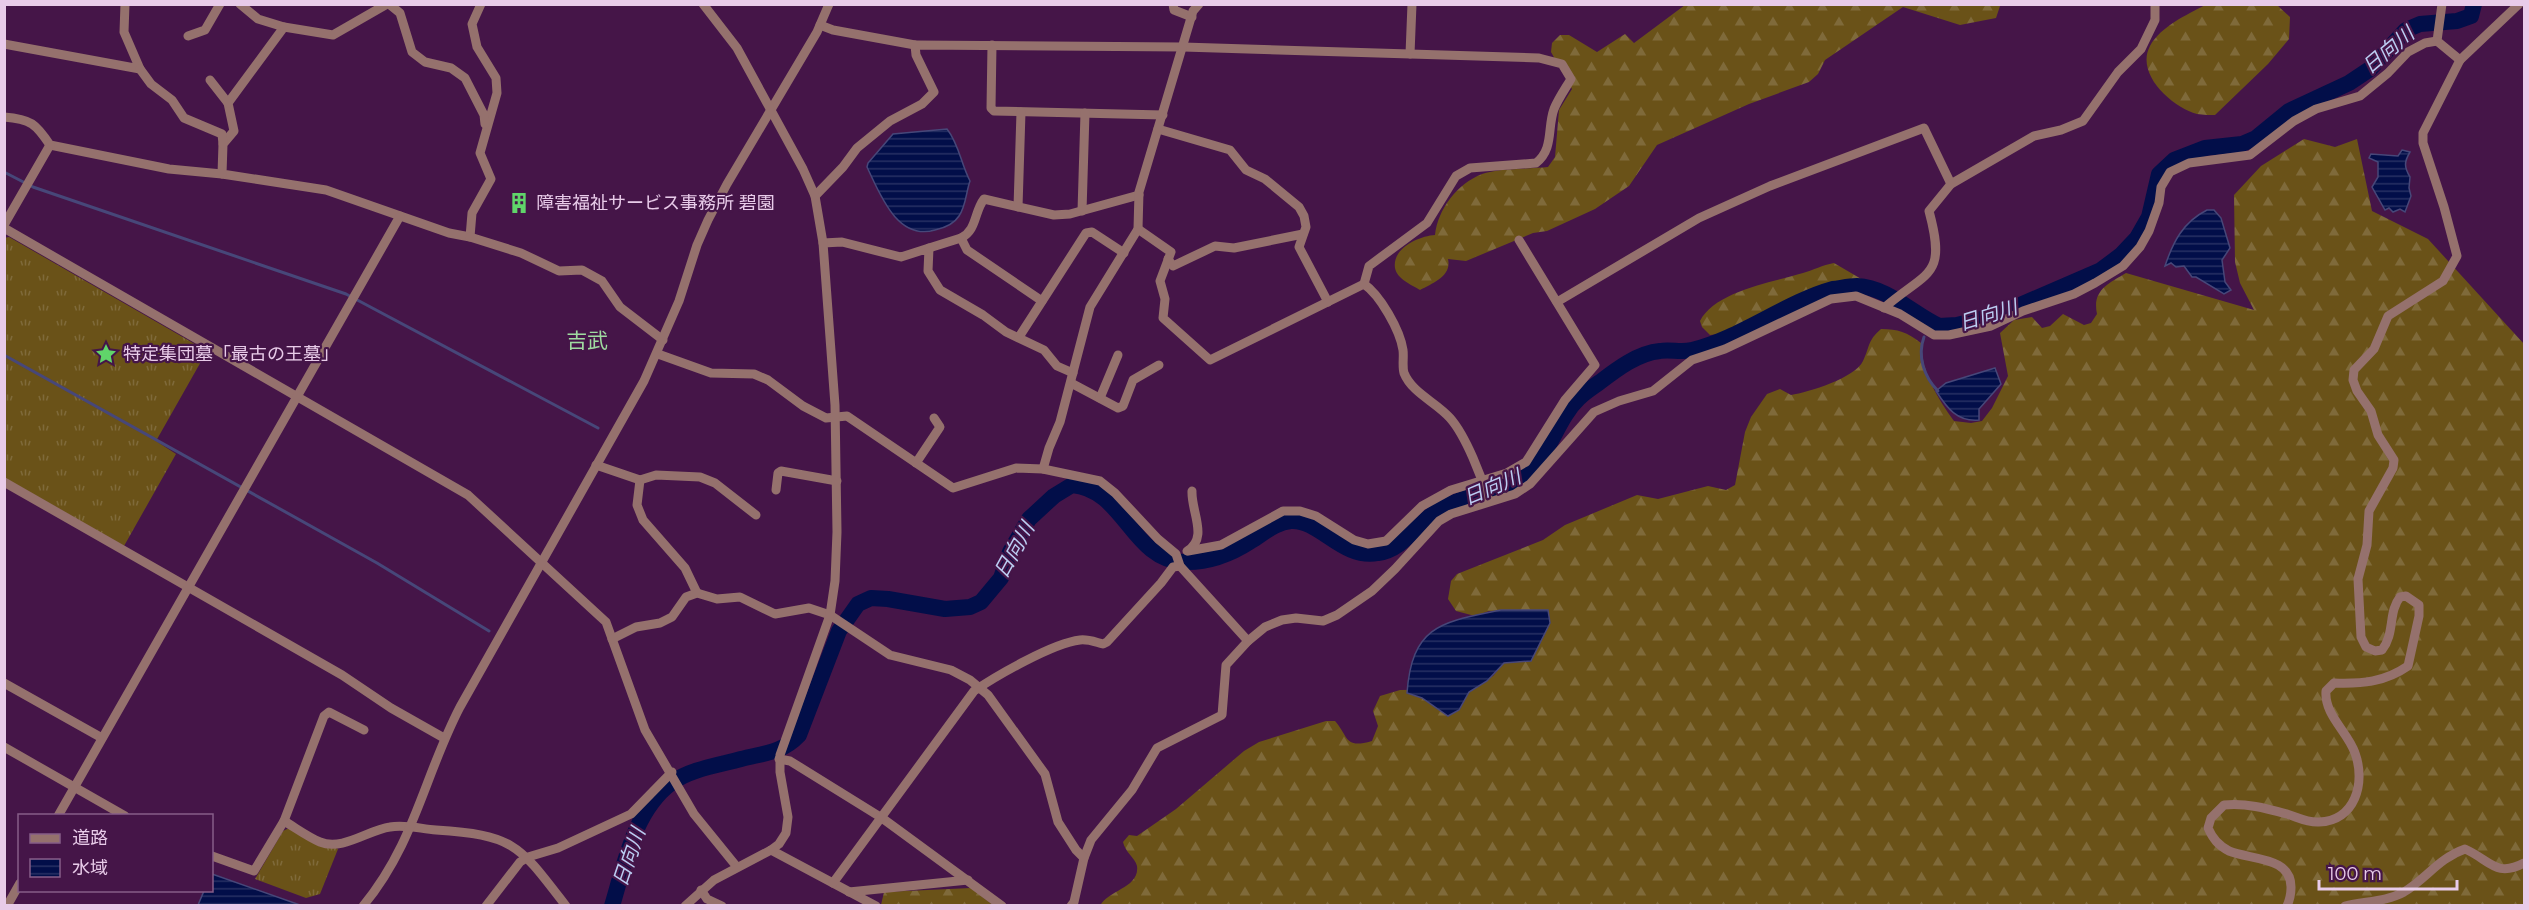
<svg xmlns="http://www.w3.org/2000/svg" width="2529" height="910" font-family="Montserrat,'Noto Sans JP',sans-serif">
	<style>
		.grass { fill: url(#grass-tufts) }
		.forest { fill: url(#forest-firs) }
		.water { fill: url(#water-rules); stroke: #474779; stroke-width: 1.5 }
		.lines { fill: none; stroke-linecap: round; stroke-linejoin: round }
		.stream { stroke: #474779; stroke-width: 3 }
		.river { stroke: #020e49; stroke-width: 16 }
		.minor { stroke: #95716d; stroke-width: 9 }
		.labels { text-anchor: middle; stroke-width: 4.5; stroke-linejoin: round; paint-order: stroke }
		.poi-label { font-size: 18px; fill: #e8cbe9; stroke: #451548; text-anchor: start }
		.water-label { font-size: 20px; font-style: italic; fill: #bbcdf2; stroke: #451548 }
		.quarter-label { font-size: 21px; fill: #9fdaa0; stroke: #451548 }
	</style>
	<defs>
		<pattern id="grass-tufts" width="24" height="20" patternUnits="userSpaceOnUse" patternTransform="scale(1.5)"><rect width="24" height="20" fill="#6a5218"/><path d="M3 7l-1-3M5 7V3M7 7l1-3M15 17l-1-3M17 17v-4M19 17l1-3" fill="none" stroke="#7f6a3a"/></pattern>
		<pattern id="forest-firs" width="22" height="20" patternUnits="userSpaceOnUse" patternTransform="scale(1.5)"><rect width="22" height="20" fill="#6a5218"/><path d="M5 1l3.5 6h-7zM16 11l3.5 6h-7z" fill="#7f6a3a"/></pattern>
		<pattern id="water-rules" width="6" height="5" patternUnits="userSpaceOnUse" patternTransform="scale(1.5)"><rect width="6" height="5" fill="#020e49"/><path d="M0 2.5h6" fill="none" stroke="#273063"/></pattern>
	</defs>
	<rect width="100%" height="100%" fill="#451548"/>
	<g class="grass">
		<polygon points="9,237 207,351 156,441 176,454 124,546 5,478 4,238"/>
		<polygon points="289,828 338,849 320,894 306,898 255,879 283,831"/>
	</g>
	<g class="forest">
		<path d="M1685 5H2004L2000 6 1996 18 1960 25 1903 7 1825 60 1818 74 1809 82 1749 104 1657 145 1629 186 1595 209 1547 231 1533 233 1466 261 1448 259C1452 276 1433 283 1420 290 1412 285 1397 279 1395 268 1392 248 1419 236 1435 235 1438 209 1457 184 1482 174 1498 168 1530 169 1548 167L1555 157 1559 110 1572 89 1551 52 1552 43 1560 35H1569L1597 52 1625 34 1634 43Z"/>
		<path d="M2205 5H2277L2290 17 2289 39 2268 64 2215 115C2210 115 2203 115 2197 114 2172 107 2135 74 2150 46 2161 26 2187 15 2205 5Z"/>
		<path d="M2304 139 2335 147 2357 139 2372 211 2428 239 2524 344V905L1100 906C1108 890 1140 888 1137 866 1135 858 1125 852 1123 842L1129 835 1137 836 1176 809 1244 751 1259 742 1326 721H1335C1349 737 1344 749 1372 741L1378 726 1373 711 1380 696 1400 690 1468 689 1493 676 1497 671 1510 615 1489 611 1475 616 1456 611 1448 599 1451 581 1457 574 1543 540 1565 525 1637 495 1658 499 1708 486 1726 490 1735 485 1745 432 1751 417 1767 394 1780 389 1791 395C1809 392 1855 378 1863 361 1870 347 1867 341 1881 329 1898 329 1907 332 1921 343 1921 371 1938 399 1954 421L1971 423 1982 421 1992 408 2008 376 2000 333 2014 320 2032 317 2042 328 2050 326 2063 314 2084 325 2091 323 2097 314C2092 290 2108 284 2126 273L2254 310 2240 283 2235 262 2234 195 2261 166Z"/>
		<path d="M1834 263 1863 280C1851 282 1838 283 1827 288 1789 303 1751 333 1710 335L1702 327 1700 321C1715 291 1773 282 1803 273 1814 270 1822 265 1834 263Z"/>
		<polygon points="971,888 993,905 881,905 884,892"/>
	</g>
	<g class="water">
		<path d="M947 129C959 144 961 164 970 181 966 192 966 206 959 216 954 224 944 228 935 230 897 241 880 194 867 167L868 163 893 134Z"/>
		<path d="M2402 150 2410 152C2404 162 2404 167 2410 177L2409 188 2411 196 2405 212 2400 209 2393 212 2389 208 2385 210 2372 187 2378 177V162L2369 158 2371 154 2398 156Z"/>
		<path d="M2207 210H2214L2221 218 2230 248 2222 260 2225 282 2231 290 2224 294 2196 277H2192L2184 266 2176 267 2171 263 2165 266C2173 242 2183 222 2207 210Z"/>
		<path d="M1995 368 2001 384 1979 409V420C1957 422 1947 408 1936 391L1946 383Z"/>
		<path d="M1501 610H1548L1550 623 1531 661 1504 663 1487 681 1469 692 1459 710 1448 716 1422 698 1407 693C1412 624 1443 622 1501 610Z"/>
		<polygon points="212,874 300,905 198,905 204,891 212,890"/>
	</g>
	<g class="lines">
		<g class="stream">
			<polyline points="4,172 33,187 346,294 598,428"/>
			<path d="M1924 337C1917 356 1924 377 1938 391"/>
			<polyline points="4,355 377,563 489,631"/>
		</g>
		<path class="river" d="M612 906C625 863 634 811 671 783 690 769 719 765 741 759 764 753 782 753 799 735L839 631 858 604 871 598 888 599 945 609 970 607 981 602 1001 578 1010 552 1029 519 1054 496 1072 485C1124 489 1132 560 1183 562 1207 563 1231 554 1251 541 1264 533 1276 522 1291 521 1320 519 1342 560 1378 553 1405 549 1417 522 1440 509 1467 493 1513 491 1534 467 1552 447 1559 417 1579 398 1585 392 1593 387 1600 382 1617 369 1638 353 1660 351 1671 349 1681 353 1692 350 1739 339 1786 302 1833 289 1841 288 1849 286 1857 286 1887 287 1913 314 1939 326L1957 325 1997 315 2101 270 2121 255 2137 238 2149 217 2159 174 2174 160 2205 148 2242 144 2256 138 2289 111 2349 83 2370 69 2406 30 2420 24 2457 21 2471 16 2474 4"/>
		<g class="minor">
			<polyline points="240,4 258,19 284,27 228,103 234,131 223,144 222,174 326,190 449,233 470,237 472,213 491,179 480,153 497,93 496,78 477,47 472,24 481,4"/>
			<polyline points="389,4 400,13 412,52 425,62 451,68 465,78 484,115 485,124"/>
			<polyline points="1173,4 1174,10 1192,17"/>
			<polyline points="2442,4 2437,41 2460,60 2519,4"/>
			<polyline points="820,25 833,30 915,45"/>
			<polyline points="284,27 333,35 387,4"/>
			<polyline points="188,36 205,30 220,4"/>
			<polyline points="4,44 140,69 124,32 125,4"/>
			<polyline points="992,45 991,108 994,111 1163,115"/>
			<polyline points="1410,54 1412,4"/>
			<polyline points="140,69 151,84 172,100 184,118 222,134 223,144"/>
			<polyline points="210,80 228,103"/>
			<path d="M4 117C31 119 36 124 50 145L169 169 222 174"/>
			<polyline points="1158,129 1230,150 1246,170 1265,179 1299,207 1304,216 1306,227 1299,247 1328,302"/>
			<path d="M815 196 843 167 857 148 890 121 922 104 934 92 916 55 915 45 1183 47 1539 58 1562 64 1571 79C1565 89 1558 99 1554 109 1547 128 1554 149 1536 163L1470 168 1456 176 1427 223 1369 266 1364 284"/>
			<polyline points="1018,207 1021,112"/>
			<polyline points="1082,211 1085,113"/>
			<polyline points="4,225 50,145"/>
			<polyline points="4,228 468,495 606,622 645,730 694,814 737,867"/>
			<path d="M1138 229 1171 252 1160 281 1165 299 1163 318 1210 360 1364 284C1380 295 1400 330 1403 350 1404 357 1402 366 1404 373 1412 393 1436 402 1450 418 1466 436 1482 478 1489 501"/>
			<polyline points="470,237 521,253 559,271 582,270 602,281 620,307 663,340"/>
			<path d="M961 238C977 230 974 212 984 199L1054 215 1070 214 1139 195"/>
			<polyline points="823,243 842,242 901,257 929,248 928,271 940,290 983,315 1006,332 1044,350 1057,366 1073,373"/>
			<polyline points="929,248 961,238 967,250 1042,301"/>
			<polyline points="1168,259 1173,266 1215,246 1234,248 1303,234"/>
			<polyline points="1557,302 1699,218 1770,186 1924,128 1951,184"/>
			<path d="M1884 308C1928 270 1947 278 1929 211L1951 184 2034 136 2061 130 2083 121 2118 72 2141 49 2155 20V4"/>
			<polyline points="1019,337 1086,233 1092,232 1124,253"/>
			<polyline points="658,354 711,373 754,374 768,380 803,406 826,418 847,416 953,488 1016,468 1043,469 1100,481 1115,493 1158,539 1176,554 1180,566 1248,641 1226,665 1222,715 1157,748 1132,790 1091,840 1084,858 1074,902 1071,906"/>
			<polyline points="1071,383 1118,408 1123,406 1133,380 1159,365"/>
			<polyline points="1100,398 1118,355"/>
			<polyline points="916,463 940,427 934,418"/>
			<polyline points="596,465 640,480 656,475 700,477 715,483 756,515"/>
			<polyline points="1043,469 1049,448 1060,422 1090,307 1138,229 1139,192 1193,11 1199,4"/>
			<polyline points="640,480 637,505 643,520 685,568 697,593"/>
			<polyline points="4,482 342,675 391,708 444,738"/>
			<polyline points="776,490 778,473 781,471 837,481"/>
			<path d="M1187 551C1209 538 1191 512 1192 491"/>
			<polyline points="1188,551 1221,545 1283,511 1300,511 1316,516 1354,540 1368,544 1386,541 1422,506 1451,490 1507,473 1526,462 1565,400 1595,365 1519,240"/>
			<polyline points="612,639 636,627 660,623 672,617 686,597 697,593 717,599 740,597 775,614 809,608 830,615 890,655 951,670 970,680 988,695 1045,774 1058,822 1076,850 1084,858"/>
			<polyline points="1248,641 1265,627 1282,620 1296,618 1323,621 1337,615 1372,591 1395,569 1439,521 1451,514 1515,494 1530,484 1594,412 1619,401 1653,391 1692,360 1725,349 1831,299 1856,296 1900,314 1934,335 1949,335 1991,326 2023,311 2074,294 2095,283 2123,266 2140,247 2149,231 2159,203 2161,187 2170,172 2189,163 2250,155 2294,121 2316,109 2360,96 2388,73 2408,52 2425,43 2437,41"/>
			<polyline points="4,683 102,738"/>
			<polyline points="4,747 125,816"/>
			<polyline points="779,759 790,761 882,818 1002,906"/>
			<polyline points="58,816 400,216"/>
			<path d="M284 821C296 828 308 837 320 842 343 851 368 830 390 827 405 824 421 829 436 830 515 835 519 845 566 906"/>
			<polyline points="771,850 876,906"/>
			<polyline points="212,856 254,871 284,821 324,716 329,712 364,730"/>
			<path d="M833 883 974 691C996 676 1053 643 1080 640 1088 639 1095 642 1103 644L1107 642 1161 583 1173 567 1180 566"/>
			<polyline points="701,890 707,899 722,906"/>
			<polyline points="849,892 968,880"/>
			<polyline points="7,906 20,883"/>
			<path d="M363 906C415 843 424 776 460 707L644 381 679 301 697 245 708 220 727 184 817 32 829 4"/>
			<polyline points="486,906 520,862 528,857 558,848 631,814 672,772"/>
			<polyline points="685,906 714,880 771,850 779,844 786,833 788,817 780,772 780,755 830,615 835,581 837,532 835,405 823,243 815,196 803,169 737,48 703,4"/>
			<path d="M2287 906C2290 899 2291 895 2291 888 2292 856 2250 860 2229 851 2218 845 2213 839 2208 828L2211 818 2224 805C2247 803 2265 808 2287 814 2297 817 2308 823 2319 822 2355 821 2366 783 2355 753 2348 732 2324 715 2326 691L2334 683C2362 684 2385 682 2408 666L2419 616V605L2406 596 2400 597C2388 612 2395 634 2382 650L2375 651 2366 647 2361 637 2358 579 2367 545 2369 511 2393 468 2394 460 2378 435 2371 411 2357 391 2353 380 2354 370 2374 349 2388 316 2443 281 2457 256 2444 207 2423 143V133L2460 60"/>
			<path d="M2345 906C2364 901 2386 902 2404 892 2426 879 2439 858 2465 849 2490 860 2496 878 2524 863"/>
		</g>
	</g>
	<defs>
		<symbol id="building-bare" viewBox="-9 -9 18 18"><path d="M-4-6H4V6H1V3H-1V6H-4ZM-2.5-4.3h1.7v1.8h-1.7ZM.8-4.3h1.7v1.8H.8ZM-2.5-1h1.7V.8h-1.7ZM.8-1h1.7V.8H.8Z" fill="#60d56a" stroke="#451548" stroke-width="2.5" paint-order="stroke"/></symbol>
		<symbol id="sight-bare" viewBox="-9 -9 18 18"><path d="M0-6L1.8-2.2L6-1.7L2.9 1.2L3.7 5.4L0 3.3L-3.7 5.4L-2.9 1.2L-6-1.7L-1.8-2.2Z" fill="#60d56a" stroke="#451548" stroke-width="2.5" paint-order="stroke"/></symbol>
	</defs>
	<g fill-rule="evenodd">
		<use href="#building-bare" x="504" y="188" width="30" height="30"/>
		<use href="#sight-bare" x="91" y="339" width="30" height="30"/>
	</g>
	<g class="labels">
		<g class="poi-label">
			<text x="536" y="209">障害福祉サービス事務所 碧園</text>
			<text x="123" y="360">特定集団墓「最古の王墓」</text>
		</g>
		<g class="water-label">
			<text transform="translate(2388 50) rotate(-40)" y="7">日向川</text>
			<text transform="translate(1988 315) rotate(-17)" y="7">日向川</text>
			<text transform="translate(1492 487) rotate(-23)" y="7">日向川</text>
			<text transform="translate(1014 550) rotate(-61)" y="7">日向川</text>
			<text transform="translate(629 857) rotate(-71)" y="7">日向川</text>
		</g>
		<g class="quarter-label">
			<text x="587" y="348">吉武</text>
		</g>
	</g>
	<rect width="2529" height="910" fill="none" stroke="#e8cbe9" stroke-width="12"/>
	<rect x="18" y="814" width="195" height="78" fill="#451548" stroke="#865e88" stroke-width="1.5"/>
	<rect x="30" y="834" width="30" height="9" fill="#95716d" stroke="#865e88" stroke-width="1.5"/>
	<text x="72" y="844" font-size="18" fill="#e8cbe9">道路</text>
	<rect x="30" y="859" width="30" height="18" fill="url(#water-rules)" stroke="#865e88" stroke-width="1.5"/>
	<text x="72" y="874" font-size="18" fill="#e8cbe9">水域</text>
	<path d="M2319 880v9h138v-9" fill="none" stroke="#e8cbe9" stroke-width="3"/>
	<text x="2328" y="880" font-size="18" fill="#e8cbe9" stroke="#451548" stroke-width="4.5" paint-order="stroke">100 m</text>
</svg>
